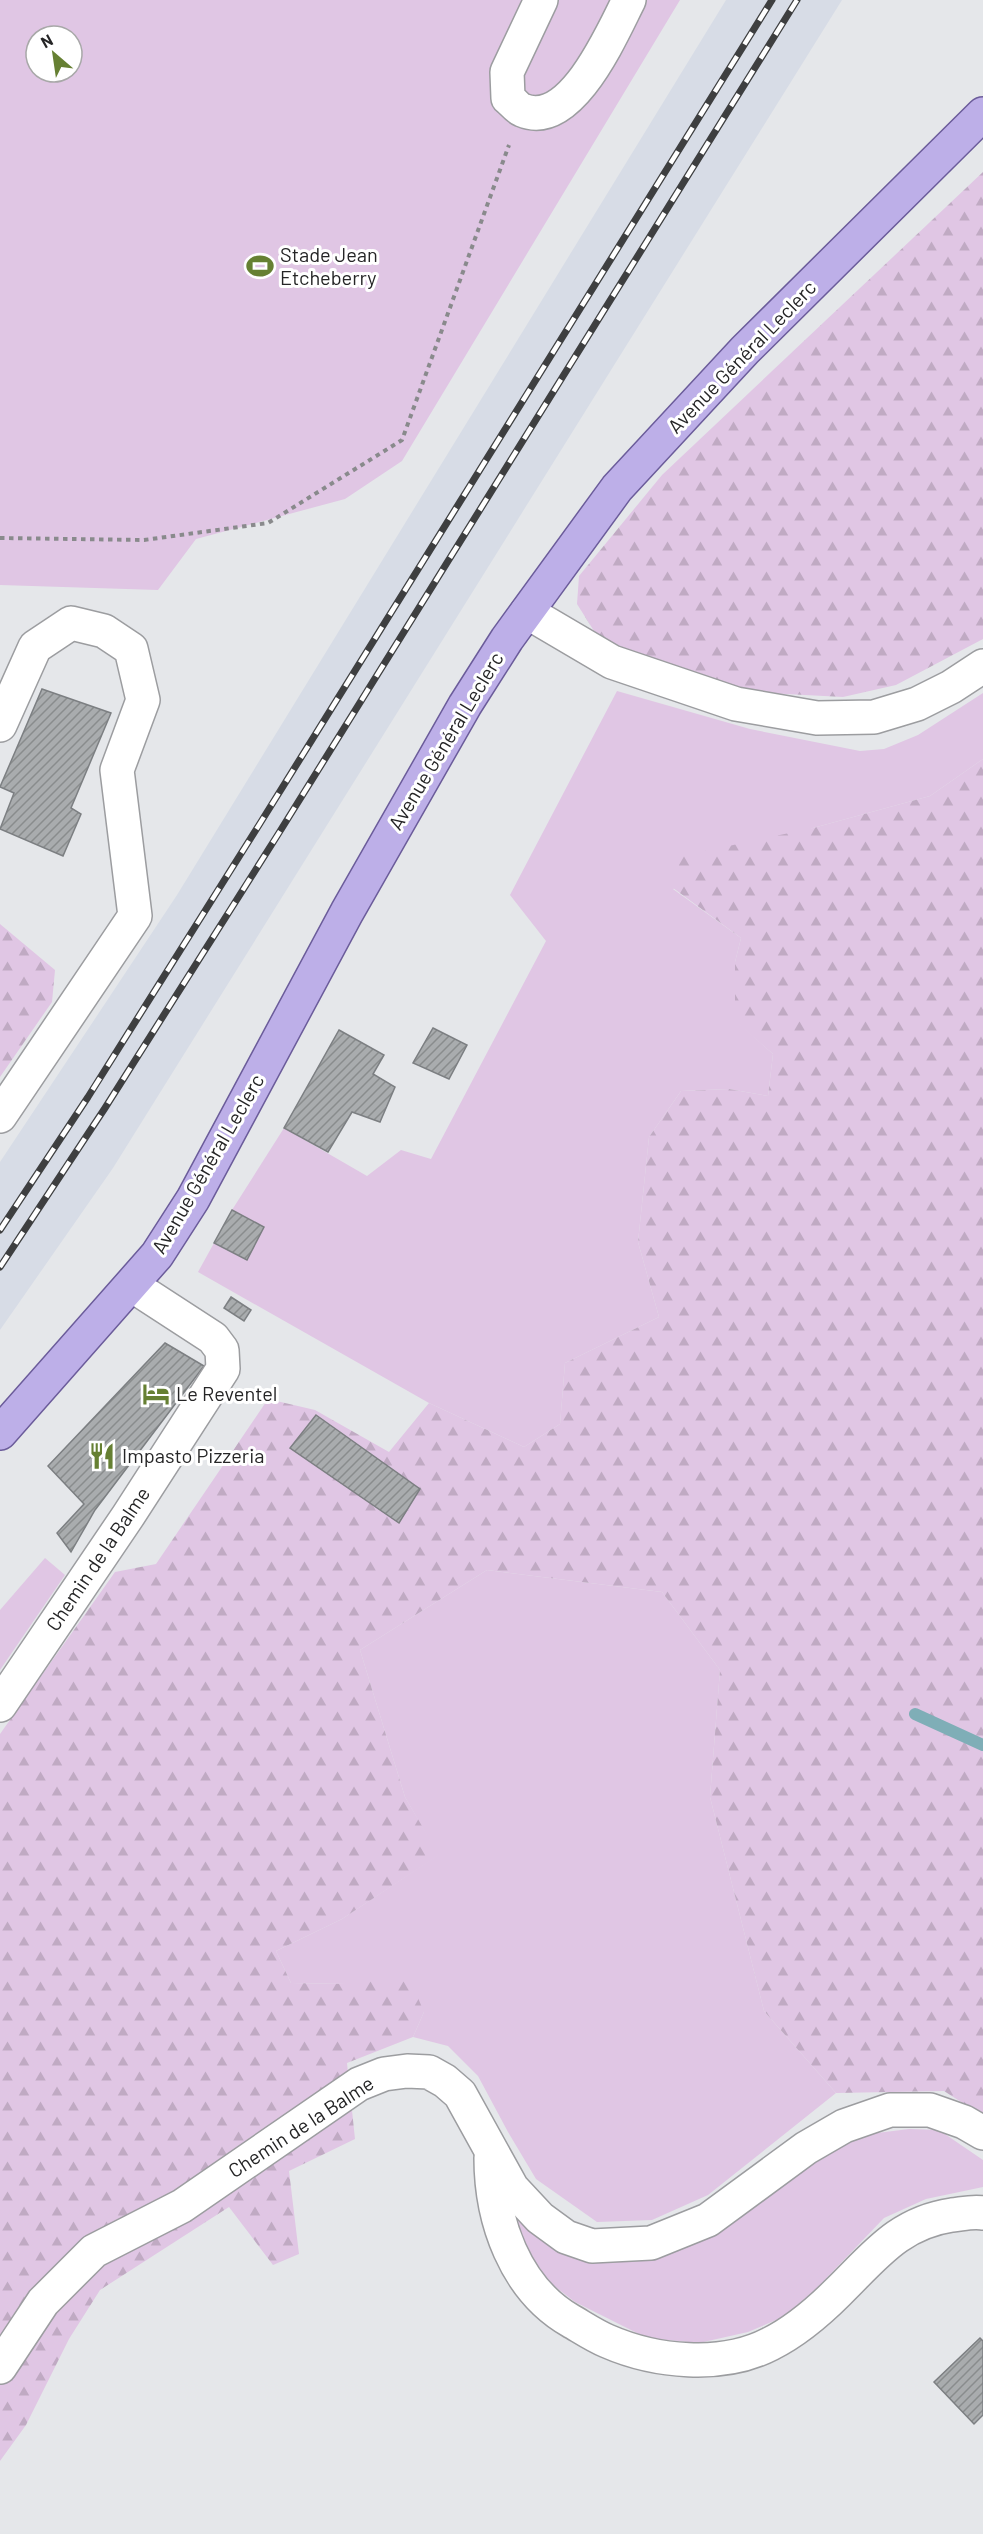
<svg xmlns="http://www.w3.org/2000/svg" width="983" height="2534" font-family="Barlow,sans-serif">
	<style>
		.built { fill: #d7dce6 }
		.green { fill: #e0c6e4; fill-rule: evenodd }
		.forest { fill: url(#forest-firs) }
		.lines { fill: none; stroke-linecap: round; stroke-linejoin: round }
		.stream { stroke: #7faeb7; stroke-width: 12 }
		.building { fill: url(#building-hatch); stroke: #7c7f82; stroke-width: 1.5 }
		.minor-casing { stroke: #9c9da0; stroke-width: 36 }
		.major-casing { stroke: #6b5c9a; stroke-width: 36 }
		.path { stroke: #898a8c; stroke-width: 4; stroke-dasharray: 4.5 4.5; stroke-linecap: butt }
		.minor { stroke: #fff; stroke-width: 33 }
		.major { stroke: #bdafe8; stroke-width: 33 }
		.rail-casing { stroke: #3e3f40; stroke-width: 7 }
		.rail { stroke: #fff; stroke-width: 4.5; stroke-dasharray: 14; stroke-linecap: butt }
		.labels { text-anchor: middle; stroke-width: 6; stroke-linejoin: round; paint-order: stroke }
		.poi-label { font-size: 20px; fill: #252526; stroke: #fff; text-anchor: start }
		.street-label { font-size: 20px; fill: #252526; stroke: #fff }
	</style>
	<defs>
		<pattern id="forest-firs" width="22" height="20" patternUnits="userSpaceOnUse" patternTransform="scale(1.5)"><rect width="22" height="20" fill="#e0c6e4"/><path d="M5 1l3.5 6h-7zM16 11l3.5 6h-7z" fill="#c0aac3"/></pattern>
		<pattern id="building-hatch" width="6" height="6" patternUnits="userSpaceOnUse" patternTransform="scale(1.5)"><rect width="6" height="6" fill="#a9acae"/><path d="M-1 1l2-2M0 6l6-6M5 7l2-2" fill="none" stroke="#898c8d"/></pattern>
	</defs>
	<rect width="100%" height="100%" fill="#e5e7ea"/>
	<polygon class="built" points="726,0 842,0 113,1168 0,1330 0,1162 177,895"/>
	<g class="green">
		<path d="M0 0H680L402 461 345 499 196 539 158 590 0 585ZM36 36H72V72H36Z"/>
		<polygon points="617,691 750,729 860,751 884,749 918,735 983,693 983,759 930,796 813,828 673,889 741,938 735,962 735,1020 773,1054 768,1096 729,1089 681,1091 649,1137 638,1242 659,1317 565,1363 560,1424 524,1447 429,1403 198,1272 214,1243 247,1260 264,1227 232,1210 284,1128 367,1176 401,1150 431,1159 546,941 510,895"/>
		<polygon points="45,1558 65,1575 0,1670 0,1610"/>
		<polygon points="487,1570 662,1592 720,1670 710,1797 764,2011 836,2093 708,2195 652,2220 597,2222 536,2179 508,2132 478,2076 448,2046 413,2037 424,2012 346,1984 291,1983 276,1951 342,1919 438,1855 405,1797 360,1650"/>
		<polygon points="909,2129 939,2130 983,2160 983,2187 926,2199 884,2218 816,2289 783,2317 748,2332 699,2343 647,2338 575,2302 545,2279 523,2244 506,2200 561,2249 762,2200 828,2152 869,2134"/>
	</g>
	<g class="forest">
		<polygon points="983,172 983,639 896,685 843,697 711,690 657,671 594,631 577,604 579,576 662,475"/>
		<polygon points="983,759 983,2116 944,2091 836,2093 764,2011 710,1797 720,1670 662,1592 487,1570 360,1650 405,1797 439,1855 342,1919 276,1951 291,1983 346,1984 409,1977 424,2012 413,2037 347,2063 355,2139 289,2171 299,2254 273,2265 229,2207 100,2290 69,2339 26,2425 0,2461 0,1734 115,1572 156,1564 268,1399 315,1410 389,1452 429,1403 524,1447 560,1424 565,1363 659,1317 638,1242 649,1137 681,1091 729,1089 768,1096 773,1054 735,1021 735,962 741,938 673,888 681,856 813,828 930,796"/>
		<polygon points="0,924 55,970 52,1002 0,1077"/>
	</g>
	<g class="lines">
		<polyline class="stream" points="915,1714 983,1745"/>
	</g>
	<g class="building">
		<polygon points="42,689 111,713 71,808 81,814 63,856 0,829 14,793 0,787"/>
		<polygon points="433,1028 467,1045 449,1079 413,1063"/>
		<polygon points="339,1030 384,1055 373,1074 395,1087 380,1122 352,1112 328,1152 284,1128"/>
		<polygon points="232,1210 264,1227 247,1260 214,1243"/>
		<polygon points="231,1297 251,1310 244,1321 224,1308"/>
		<polygon points="165,1343 204,1366 95,1510 71,1552 57,1533 84,1504 48,1466"/>
		<polygon points="316,1415 420,1489 399,1523 290,1448"/>
		<polygon points="980,2338 983,2341 983,2415 974,2424 934,2382"/>
	</g>
	<g class="lines">
		<defs>
			<g id="minor">
				<path d="M541 0 507 72 508 98C512 101 517 108 522 110 571 131 612 33 629 0"/>
				<polyline points="527,612 612,662 736,704 817,718 874,717 917,704 951,687 983,666"/>
				<polyline points="0,725 35,647 71,623 104,631 131,649 143,700 117,770 135,916 0,1116"/>
				<polyline points="0,1705 128,1516 223,1369 222,1350 213,1338 133,1286"/>
				<path d="M491 2158C491 2220 515 2289 571 2321 583 2328 595 2336 607 2341 655 2362 722 2369 770 2344 796 2331 818 2312 838 2292 874 2257 898 2223 952 2215 962 2214 973 2211 983 2213"/>
				<polyline points="0,2367 43,2302 94,2251 182,2206 359,2084 384,2074 407,2071 429,2072 445,2081 460,2094 512,2188 540,2218 566,2237 592,2246 651,2243 708,2220 806,2148 844,2126 890,2110 930,2110 964,2122 983,2133"/>
			</g>
			<polyline id="major" points="0,1433 157,1255 193,1199 347,912 465,705 507,639 617,488 745,350 983,114"/>
		</defs>
		<use href="#minor" class="minor-casing"/>
		<use href="#major" class="major-casing"/>
		<polyline class="path" points="0,538 144,540 268,523 402,440 509,145"/>
		<use href="#minor" class="minor"/>
		<use href="#major" class="major"/>
		<defs>
			<g id="rail">
				<polyline points="0,1230 88,1097 259,825 772,0"/>
				<polyline points="0,1267 105,1108 277,836 797,0"/>
			</g>
		</defs>
		<use href="#rail" class="rail-casing"/>
		<use href="#rail" class="rail"/>
	</g>
	<defs>
		<symbol id="stadium-bare" viewBox="-9 -9 18 18"><path d="M0-5a6.5 5 0 1 0 0 10a6.5 5 0 1 0 0-10ZM-3.5-1.8h7v3.6h-7Z" fill="#668033" stroke="#fff" stroke-width="2.5" paint-order="stroke"/></symbol>
		<symbol id="hotel-bare" viewBox="-9 -9 18 18"><path d="M-6-4.5h1.5V1H6V5H4.5V3h-9V5H-6ZM-4 0a1.8 1.8 0 1 1 3.6 0ZM.5 0V-2.5h3Q6-2.5 6 0Z" fill="#668033" stroke="#fff" stroke-width="2.5" paint-order="stroke"/></symbol>
		<symbol id="restaurant-bare" viewBox="-9 -9 18 18"><path d="M-5-6h1v4h1v-4h1v4h1v-4h1v5L-1.5 .5V6h-2V.5L-5-1ZM5-6V6H3V1.5H1.5Q1.5-4 5-6Z" fill="#668033" stroke="#fff" stroke-width="2.5" paint-order="stroke"/></symbol>
	</defs>
	<g fill-rule="evenodd">
		<use href="#stadium-bare" x="241" y="247" width="38" height="38"/>
		<use href="#hotel-bare" x="137" y="1375" width="38" height="38"/>
		<use href="#restaurant-bare" x="83" y="1437" width="38" height="38"/>
	</g>
	<g class="labels">
		<g class="poi-label">
			<text x="280" y="262">Stade Jean<tspan x="280" dy="23">Etcheberry</tspan></text>
			<text x="176" y="1401">Le Reventel</text>
			<text x="122" y="1463">Impasto Pizzeria</text>
		</g>
		<g class="street-label">
			<text transform="translate(742 357) rotate(-46)" y="7">Avenue Général Leclerc</text>
			<text transform="translate(446 741) rotate(-59)" y="7">Avenue Général Leclerc</text>
			<text transform="translate(208 1164) rotate(-60)" y="7">Avenue Général Leclerc</text>
			<text transform="translate(98 1559) rotate(-56)" y="7">Chemin de la Balme</text>
			<text transform="translate(301 2127) rotate(-33)" y="7">Chemin de la Balme</text>
		</g>
	</g>
	<g transform="translate(54 54) rotate(331)"><circle r="28" fill="#ffffff" stroke="#a8a8a8" stroke-width="1.5"/>
	<path d="M0-4.5L10 22L0 15L-10 22Z" fill="#668033"/>
	<text y="-9" font-size="16" font-weight="bold" text-anchor="middle" fill="#252526">N</text>
	</g>
</svg>
